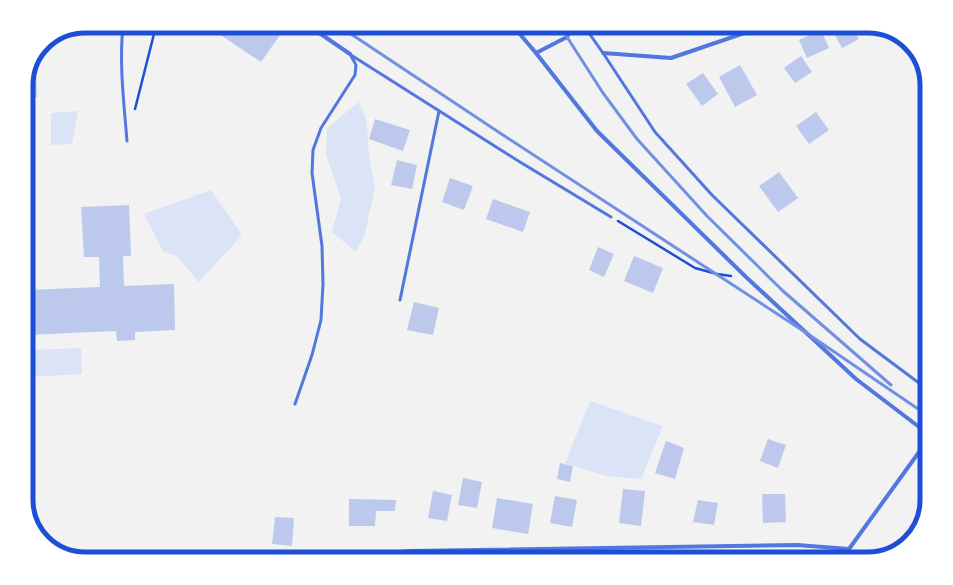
<svg xmlns="http://www.w3.org/2000/svg" width="953" height="585" font-family="'Golos Text',sans-serif">
	<style>
		.green { fill: #dbe4f7 }
		.building { fill: #bdc9ec }
		.lines { fill: none; stroke-linecap: round; stroke-linejoin: round }
		.path { stroke: #1d4ed8; stroke-width: 2.5 }
		.service { stroke: #5277de; stroke-width: 3 }
		.minor { stroke: #5277de; stroke-width: 4 }
		.rail { stroke: #7290e2; stroke-width: 3 }
		.rim { fill: none; stroke: #1d4ed8; stroke-width: 5 }
	</style>
	<rect width="100%" height="100%" fill="#f2f2f2"/>
	<g class="green">
		<polygon points="359,102 367,122 369,156 375,187 365,234 356,252 332,232 341,198 326,155 327,128"/>
		<polygon points="78,111 72,144 51,145 51,113"/>
		<polygon points="211,190 242,235 199,282 176,256 163,251 144,214"/>
		<polygon points="81,348 82,374 30,377 29,350"/>
		<polygon points="590,401 663,426 641,479 606,476 565,463"/>
	</g>
	<g class="building">
		<polygon points="207,26 267,26 280,35 261,62"/>
		<polygon points="834,26 852,26 859,39 842,48 831,28"/>
		<polygon points="821,30 829,48 807,58 799,40"/>
		<polygon points="801,56 812,72 795,83 784,68"/>
		<polygon points="35,62 36,62 37,97 26,97 26,81"/>
		<polygon points="740,65 757,95 735,107 719,77"/>
		<polygon points="703,73 718,94 702,106 686,84"/>
		<polygon points="816,112 829,130 809,144 796,126"/>
		<polygon points="375,119 410,130 403,151 369,139"/>
		<polygon points="397,160 417,165 412,189 391,185"/>
		<polygon points="779,172 798,198 778,212 759,186"/>
		<polygon points="450,178 473,186 464,210 442,202"/>
		<polygon points="493,199 530,212 523,232 486,219"/>
		<polygon points="129,205 131,256 123,256 124,286 174,284 175,330 135,332 135,340 117,341 116,331 26,335 26,290 100,287 99,257 84,257 81,207"/>
		<polygon points="598,247 614,254 604,277 589,270"/>
		<polygon points="634,256 663,268 653,293 624,281"/>
		<polygon points="414,302 439,308 433,335 407,330"/>
		<polygon points="768,439 786,445 778,468 760,461"/>
		<polygon points="666,441 684,448 675,479 655,473"/>
		<polygon points="560,463 573,466 570,482 557,479"/>
		<polygon points="463,478 482,482 477,508 458,505"/>
		<polygon points="623,489 645,491 641,526 619,523"/>
		<polygon points="433,491 452,495 447,521 428,518"/>
		<polygon points="762,494 785,494 786,522 763,523"/>
		<polygon points="555,496 577,500 572,527 550,523"/>
		<polygon points="497,498 533,504 528,534 492,528"/>
		<polygon points="349,499 396,500 395,511 376,511 375,526 349,526"/>
		<polygon points="698,500 718,503 714,525 693,522"/>
		<polygon points="275,517 294,518 292,546 272,544"/>
	</g>
	<g class="lines">
		<g class="path">
			<polyline points="135,109 156,26"/>
			<polyline points="618,221 695,268 717,274 731,276"/>
		</g>
		<g class="service">
			<path d="M123 26C119 64 124 103 127 141"/>
			<polyline points="584,26 603,53 655,132 712,195 860,339 927,389"/>
			<polyline points="351,55 520,162 611,217"/>
			<polyline points="400,300 439,111"/>
			<polyline points="295,404 312,355 321,320 323,284 322,246 312,173 313,150 321,128 355,75 356,65 350,54"/>
		</g>
		<g class="minor">
			<polyline points="309,26 350,54"/>
			<polyline points="513,26 536,53 597,131 746,277 856,379 927,433"/>
			<polyline points="536,53 567,37 573,26"/>
			<polyline points="603,53 671,58 765,26"/>
			<polyline points="304,559 412,551 797,545 849,549"/>
			<polyline points="845,559 849,549 927,441"/>
		</g>
		<g class="rail">
			<polyline points="339,26 506,137 808,334 927,415"/>
			<polyline points="562,26 567,37 603,93 637,139 707,216 783,291 891,385"/>
		</g>
	</g>
	<path d="M0 0H953V585H0ZM85 33H868A52 52 0 0 1 920 85V500A52 52 0 0 1 868 552H85A52 52 0 0 1 33 500V85A52 52 0 0 1 85 33Z" fill="#fff" fill-rule="evenodd"/>
	<path class="rim" d="M85 33H868A52 52 0 0 1 920 85V500A52 52 0 0 1 868 552H85A52 52 0 0 1 33 500V85A52 52 0 0 1 85 33Z"/>
</svg>
